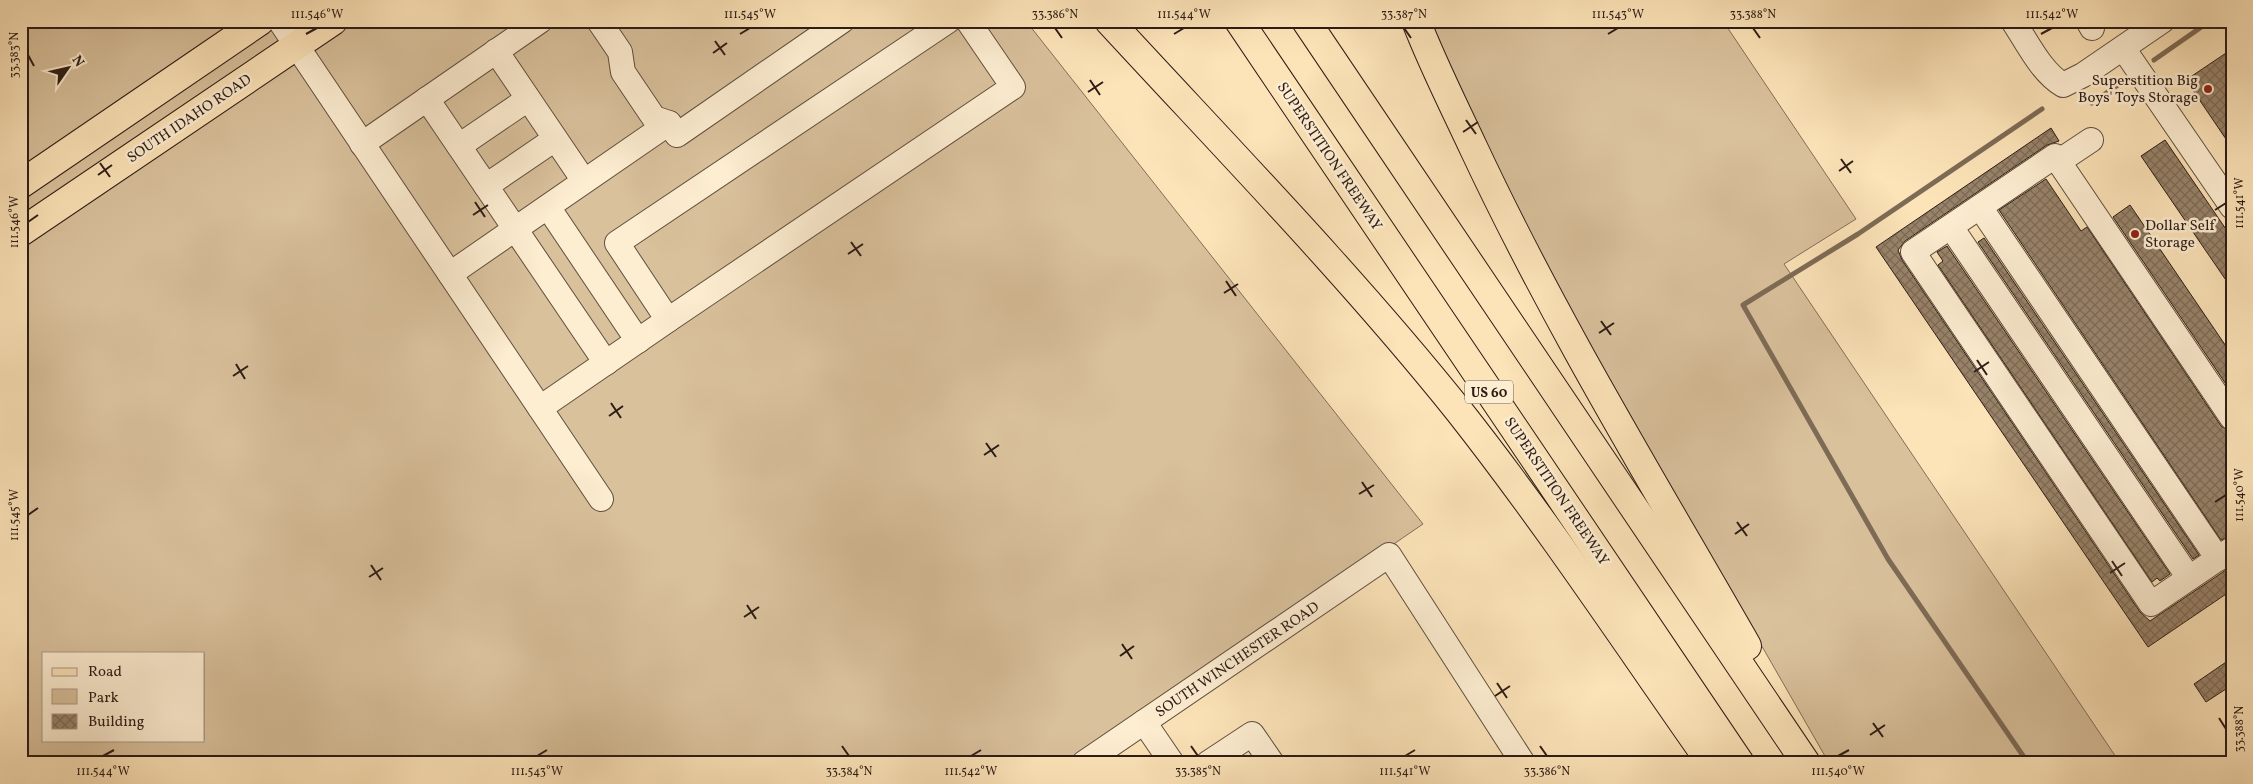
<svg xmlns="http://www.w3.org/2000/svg" width="2253" height="784" font-family="Vollkorn,serif">
	<style>
		.green { fill: #d9c19c; stroke: #826e59; fill-rule: evenodd }
		.lines { fill: none; stroke-linecap: round; stroke-linejoin: round }
		.stream { stroke: #7e6b56; stroke-width: 5 }
		.building { fill: url(#building-cross-hatch); stroke: #2c1c16 }
		.minor-casing { stroke: #604e3e; stroke-width: 26 }
		.major-casing { stroke: #2c1c16; stroke-width: 30 }
		.highway-casing { stroke: #2c1c16; stroke-width: 30 }
		.minor { stroke: #fdedd1; stroke-width: 24 }
		.major { stroke: #fce3b8; stroke-width: 28 }
		.highway { stroke: #fce3b8; stroke-width: 28 }
		.ticks { fill: none; stroke: #2c1c16; stroke-width: 2 }
		.poi-dot { fill: #8f2418; stroke: #fdedd1; stroke-width: 2 }
		.labels { text-anchor: middle; stroke-width: 5; stroke-linejoin: round; paint-order: stroke }
		.shield { fill: #fdedd1; stroke: #6b5b4e; stroke-width: 1 }
		.shield-label { font-size: 14px; font-weight: bold; fill: #2c1c16 }
		.poi-label { font-size: 15px; fill: #2c1c16; stroke: #fdedd1; text-anchor: end }
		.street-label { font-size: 15px; fill: #2c1c16; stroke: #fdedd1 }
		.neatline { fill: none; stroke: #2c1c16; stroke-width: 2 }
		.ticks-label { font-size: 12px; text-anchor: middle; fill: #2c1c16 }
	</style>
	<defs>
		<pattern id="building-cross-hatch" width="8" height="8" patternUnits="userSpaceOnUse" patternTransform="scale(1.25)"><rect width="8" height="8" fill="#98836a"/><path d="M0 0l8 8M0 8l8-8" fill="none" stroke="#7c6a56"/></pattern>
	</defs>
	<rect width="100%" height="100%" fill="#fce3b8"/>
	<filter id="stains"><feTurbulence type="fractalNoise" baseFrequency=".004" numOctaves="4"/><feColorMatrix values="0 0 0 0 .2 0 0 0 0 .09 0 0 0 0 .02 0 0 0 .5 -.17"/></filter>
	<radialGradient id="worn" r=".72"><stop offset=".6" stop-color="#630" stop-opacity="0"/><stop offset="1" stop-color="#630" stop-opacity=".3"/></radialGradient>
	<g class="green">
		<path d="M21 21H1026L1423 524 1074 763H21ZM44 653H204V740H44Z"/>
		<polygon points="1428,21 1723,21 1856,219 1784,264 2120,763 1829,763 1541,262"/>
	</g>
	<g class="lines">
		<g class="stream">
			<polyline points="2154,60 2210,21"/>
			<polyline points="2092,103 2125,80"/>
			<polyline points="2028,763 1888,559 1743,305 1858,234 2042,109"/>
		</g>
	</g>
	<g class="building">
		<polygon points="2232,49 2232,148 2186,80"/>
		<polygon points="2051,128 2059,141 2047,145 1905,241 1898,250 1902,260 2140,612 2150,621 2232,566 2232,590 2148,647 1876,247"/>
		<polygon points="2165,140 2232,238 2232,289 2141,156"/>
		<polygon points="2046,179 2081,231 2087,227 2221,426 2232,432 2232,535 2221,540 1999,210"/>
		<polygon points="2130,205 2232,355 2232,393 2113,217"/>
		<polygon points="1984,238 2199,555 2193,559 1978,242"/>
		<polygon points="1947,246 2170,574 2160,581 2157,578 2152,582 1938,265 1943,261 1937,252"/>
		<polygon points="2232,658 2232,685 2206,702 2194,684"/>
	</g>
	<g class="lines">
		<defs>
			<g id="minor">
				<polyline points="280,21 601,499"/>
				<polyline points="599,21 620,52 623,72 654,118 669,123"/>
				<polyline points="948,21 617,243 668,320 1013,87 968,21"/>
				<path d="M2013 21C2027 42 2041 72 2063 85L2083 75 2162 21"/>
				<polyline points="2088,21 2092,28"/>
				<polyline points="2123,48 2232,207"/>
				<polyline points="496,51 584,181"/>
				<polyline points="427,99 606,363"/>
				<polyline points="362,144 540,21"/>
				<polyline points="459,146 528,99"/>
				<polyline points="2058,162 2091,140"/>
				<polyline points="486,186 555,139"/>
				<polyline points="548,207 638,341"/>
				<polyline points="1980,207 2218,559"/>
				<polyline points="1951,227 2189,578"/>
				<polyline points="450,274 669,123 677,135 842,21"/>
				<polyline points="540,408 668,320"/>
				<polyline points="2232,418 2055,156 1913,252 2151,604 2232,549"/>
				<polyline points="1144,722 1172,763"/>
				<polyline points="1084,763 1389,555 1523,763"/>
				<polyline points="1208,763 1252,734 1272,763"/>
			</g>
			<g id="major">
				<polyline points="21,184 260,21"/>
				<polyline points="21,232 333,21"/>
			</g>
			<g id="highway">
				<path d="M1109 21C1227 149 1350 275 1459 411 1548 524 1628 645 1711 763"/>
				<polyline points="1239,21 1740,763"/>
				<polyline points="1306,21 1806,763"/>
				<path d="M1416 21C1433 65 1454 106 1474 149 1554 320 1653 482 1747 646"/>
			</g>
		</defs>
		<use href="#minor" class="minor-casing"/>
		<use href="#major" class="major-casing"/>
		<use href="#highway" class="highway-casing"/>
		<use href="#minor" class="minor"/>
		<use href="#major" class="major"/>
		<use href="#highway" class="highway"/>
	</g>
	<path class="ticks" d="M1055 28 1062 38M1404 28 1411 38M1753 28 1760 38M306 34 317 28M740 34 750 28M1174 34 1184 28M1608 34 1618 28M2041 34 2052 28M715 41 725 55M713 53 727 43M28 55 34 66M1090 80 1100 95M1088 92 1103 82M1466 120 1476 134M1463 132 1478 122M1841 159 1851 173M100 163 110 177M1839 171 1853 161M98 175 112 165M475 202 485 217M2215 210 2226 203M473 215 488 205M28 222 38 215M851 242 861 256M848 254 863 244M1226 281 1236 296M1224 293 1238 284M1601 321 1611 335M1599 333 1614 323M1977 360 1987 375M236 364 245 379M1974 372 1989 362M233 376 248 366M611 403 621 418M609 416 623 406M986 443 996 457M984 455 999 445M1362 482 1372 497M1359 494 1374 485M2215 502 2226 495M28 515 38 508M1737 522 1747 536M1735 534 1749 524M2112 561 2122 576M371 565 381 580M2110 573 2125 563M369 577 383 568M747 605 756 619M744 617 759 607M1122 644 1132 659M1120 656 1134 646M1497 683 1507 698M1495 696 1510 686M2219 718 2226 729M1873 723 1883 737M1870 735 1885 725M842 746 849 756M1191 746 1198 756M1540 746 1547 756M103 756 114 750M537 756 547 750M971 756 981 750M1405 756 1415 750M1838 756 1849 750"/>
	<g class="poi-dot">
		<circle cx="2208" cy="89" r="5"/>
		<circle cx="2135" cy="234" r="5"/>
	</g>
	<g class="labels">
		<rect class="shield" x="1465" y="380.5" width="48" height="23" rx="4"/>
		<g class="shield-label">
			<text x="1489" y="397">US 60</text>
		</g>
		<g class="poi-label">
			<text x="2198" y="85">Superstition Big<tspan x="2198" dy="17">Boys' Toys Storage</tspan></text>
			<text x="2145" y="230" text-anchor="start">Dollar Self<tspan x="2145" dy="17">Storage</tspan></text>
		</g>
		<g class="street-label">
			<text transform="translate(189 118) rotate(-34)" y="5">SOUTH IDAHO ROAD</text>
			<text transform="translate(1330 156) rotate(56)" y="5">SUPERSTITION FREEWAY</text>
			<text transform="translate(1557 491) rotate(56)" y="5">SUPERSTITION FREEWAY</text>
			<text transform="translate(1237 659) rotate(-34)" y="5">SOUTH WINCHESTER ROAD</text>
		</g>
	</g>
	<rect width="2253" height="784" fill="none" stroke="#fce3b8" stroke-width="55"/>
	<rect x="42" y="652" width="162" height="90" fill="#fdedd1" stroke="#a99986"/>
	<rect x="52" y="668" width="25" height="8" fill="#fce3b8" stroke="#a99986"/>
	<text x="88" y="676" font-size="15" fill="#2c1c16">Road</text>
	<rect x="52" y="689" width="25" height="15" fill="#d9c19c" stroke="#a99986"/>
	<text x="88" y="702" font-size="15" fill="#2c1c16">Park</text>
	<rect x="52" y="714" width="25" height="15" fill="url(#building-cross-hatch)" stroke="#a99986"/>
	<text x="88" y="726" font-size="15" fill="#2c1c16">Building</text>
	<g transform="translate(68 68) rotate(56)" stroke="#fdedd1" stroke-width="4" paint-order="stroke">
	<path d="M0-4L9 19L0 12L-9 19Z" fill="#2c1c16"/>
	<text y="-8" font-size="14" font-weight="bold" text-anchor="middle" fill="#2c1c16">N</text>
	</g>
	<rect x="28" y="28" width="2198" height="728" class="neatline"/>
	<g class="ticks-label">
		<text x="317" y="18">111.546°W</text>
		<text x="750" y="18">111.545°W</text>
		<text x="1055" y="18">33.386°N</text>
		<text x="1184" y="18">111.544°W</text>
		<text x="1404" y="18">33.387°N</text>
		<text x="1618" y="18">111.543°W</text>
		<text x="1753" y="18">33.388°N</text>
		<text x="2052" y="18">111.542°W</text>
		<text transform="translate(14 55) rotate(-90)" y="4">33.383°N</text>
		<text transform="translate(2239 203) rotate(-90)" y="4">111.541°W</text>
		<text transform="translate(14 222) rotate(-90)" y="4">111.546°W</text>
		<text transform="translate(2239 495) rotate(-90)" y="4">111.540°W</text>
		<text transform="translate(14 515) rotate(-90)" y="4">111.545°W</text>
		<text transform="translate(2239 729) rotate(-90)" y="4">33.388°N</text>
		<text x="103" y="775">111.544°W</text>
		<text x="537" y="775">111.543°W</text>
		<text x="849" y="775">33.384°N</text>
		<text x="971" y="775">111.542°W</text>
		<text x="1198" y="775">33.385°N</text>
		<text x="1405" y="775">111.541°W</text>
		<text x="1547" y="775">33.386°N</text>
		<text x="1838" y="775">111.540°W</text>
	</g>
	<rect width="100%" height="100%" filter="url(#stains)"/>
	<rect width="100%" height="100%" fill="url(#worn)"/>
</svg>
